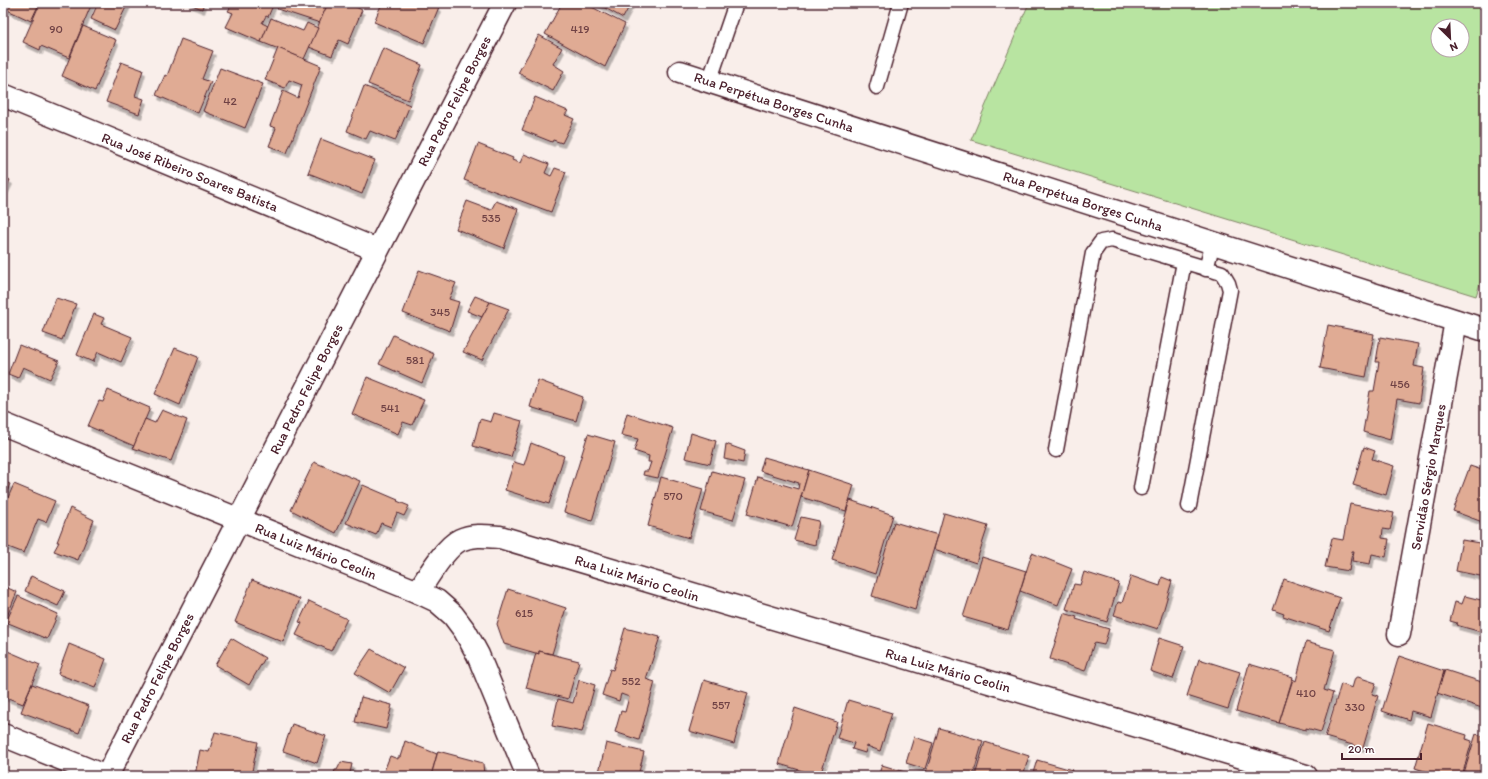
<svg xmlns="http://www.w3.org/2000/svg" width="1488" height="779" font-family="Itim,sans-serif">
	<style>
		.green { fill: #b8e4a1; stroke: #818266; fill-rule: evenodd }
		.building { fill: #e0ab94; stroke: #4a1f2b; filter: url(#shadow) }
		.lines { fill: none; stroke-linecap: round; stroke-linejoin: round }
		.lane-casing { stroke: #4a1f2b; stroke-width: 17 }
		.street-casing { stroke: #4a1f2b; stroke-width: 25 }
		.lane { stroke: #fff; stroke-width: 14 }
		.street { stroke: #fff; stroke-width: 22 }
		.labels { text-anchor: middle; stroke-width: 3; stroke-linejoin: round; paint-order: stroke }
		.number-label { font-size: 12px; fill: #704245 }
		.street-label { font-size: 14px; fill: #4a1f2b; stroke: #fff }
	</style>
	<defs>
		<filter id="shadow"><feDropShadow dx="2.5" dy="4.5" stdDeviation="0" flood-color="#0004"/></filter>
	</defs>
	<rect width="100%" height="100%" fill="#f9eeea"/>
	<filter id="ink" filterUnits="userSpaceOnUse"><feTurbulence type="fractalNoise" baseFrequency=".025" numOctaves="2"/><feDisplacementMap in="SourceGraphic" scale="8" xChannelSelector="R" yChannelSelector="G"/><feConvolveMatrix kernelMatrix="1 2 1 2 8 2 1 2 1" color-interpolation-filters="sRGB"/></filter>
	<g filter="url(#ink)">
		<path class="green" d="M1029 3H1485V268L1476 296 971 140ZM1438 26H1462V50H1438Z"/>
		<g class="building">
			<polygon points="3,3 31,3 38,6 31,21 3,8"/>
			<polygon points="40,3 92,3 69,58 41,46 40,50 23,42"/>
			<polygon points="98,3 128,3 115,30 91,19"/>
			<polygon points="187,3 204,3 202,9"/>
			<polygon points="233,3 274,3 268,17 266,16 262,23 268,26 261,42 226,27 233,13 228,11"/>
			<polygon points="280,3 328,3 320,23 277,9"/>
			<polygon points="328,3 348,3 362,10 348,44 339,40 332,56 309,47"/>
			<polygon points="382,3 429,3 439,7 424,43 374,22"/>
			<polygon points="562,3 584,3 625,24 605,67 545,34"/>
			<polygon points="596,3 631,3 623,18"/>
			<polygon points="271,18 303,31 307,23 318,28 304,59 261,42"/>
			<polygon points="83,26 116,40 95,91 62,76"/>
			<polygon points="539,35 562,48 553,64 564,71 553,91 518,73"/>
			<polygon points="181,39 213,51 202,79 211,82 198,113 156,95 165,75 167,76"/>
			<polygon points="278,48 321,66 287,153 269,146 276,128 270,126 283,91 298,98 302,85 289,80 285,88 265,80"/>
			<polygon points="383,48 422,65 408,100 368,84"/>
			<polygon points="121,62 143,70 135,96 144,99 139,114 106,102"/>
			<polygon points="220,68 263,84 245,128 203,111"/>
			<polygon points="364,86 410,105 395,141 370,131 366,139 347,131"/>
			<polygon points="535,97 568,111 565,115 574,119 562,143 553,140 552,142 522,130"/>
			<polygon points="321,139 375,160 362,194 308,173"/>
			<polygon points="478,144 513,158 512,160 520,163 524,154 549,164 545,173 551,176 555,168 566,172 551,212 464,180"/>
			<polygon points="3,176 10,180 3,194"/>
			<polygon points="467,201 491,210 496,201 518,209 504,248 456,229"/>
			<polygon points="419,270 456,283 449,299 459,302 450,331 403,313"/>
			<polygon points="475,296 490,302 482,317 467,311"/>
			<polygon points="56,298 76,304 62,340 43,333"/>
			<polygon points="490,302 509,309 482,360 463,352"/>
			<polygon points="94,314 104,318 101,324 132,337 121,362 98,352 93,362 77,355"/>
			<polygon points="1328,325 1374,334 1366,377 1320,368"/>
			<polygon points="393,335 434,354 422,383 379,364"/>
			<polygon points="1380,337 1418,344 1414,366 1424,368 1419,403 1397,399 1390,440 1363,432 1370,391 1374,391 1379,362 1376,362"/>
			<polygon points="19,345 59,361 50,379 23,367 18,378 8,374"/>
			<polygon points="175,348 198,357 180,405 155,394"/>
			<polygon points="367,377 424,400 412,425 403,422 398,434 352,414"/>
			<polygon points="538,380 583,397 576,421 530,407"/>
			<polygon points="108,390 150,408 134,446 88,426 99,401 103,402"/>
			<polygon points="162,410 187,420 171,461 133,448 145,419 155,423"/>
			<polygon points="494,413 522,421 511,457 473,446 480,419 491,422"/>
			<polygon points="627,413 673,428 658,478 643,475 644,471 648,471 651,462 648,462 649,456 634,451 638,439 621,435"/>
			<polygon points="691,433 716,441 710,464 685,458"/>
			<polygon points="588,434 615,442 592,521 564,512"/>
			<polygon points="531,443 564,456 549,504 505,490 514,462 524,465"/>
			<polygon points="726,444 745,451 743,463 724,459"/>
			<polygon points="1364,447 1375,451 1372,459 1394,466 1386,495 1353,485"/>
			<polygon points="764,457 809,470 792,527 747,514 758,477 798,489 799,483 760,471"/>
			<polygon points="314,462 360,481 336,533 291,510"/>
			<polygon points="1470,466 1485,471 1485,523 1453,511"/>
			<polygon points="809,470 854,485 846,511 801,497"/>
			<polygon points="712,471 745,480 733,520 701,511"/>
			<polygon points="661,477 703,489 689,538 648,526"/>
			<polygon points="3,481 10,484 3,502"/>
			<polygon points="14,484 55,501 46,522 38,519 24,553 3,545 3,509"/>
			<polygon points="363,485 398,500 397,501 409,506 404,516 397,513 391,527 381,523 376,535 346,523"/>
			<polygon points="850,500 893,515 875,574 832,560"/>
			<polygon points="1350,504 1394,513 1390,530 1383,529 1382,538 1389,539 1386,557 1372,554 1370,564 1352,561 1354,551 1352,551 1349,571 1325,567 1332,538 1343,540"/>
			<polygon points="70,508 94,520 78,560 54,551 59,542 57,542"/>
			<polygon points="944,513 988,526 976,563 934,549"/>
			<polygon points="801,517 819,521 815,545 794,540"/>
			<polygon points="894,522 938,535 915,610 872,596"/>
			<polygon points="1462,540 1485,544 1485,577 1456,571"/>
			<polygon points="1032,553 1072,569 1058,605 1020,591"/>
			<polygon points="982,557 1026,571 1008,630 963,617"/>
			<polygon points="1084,572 1119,583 1107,622 1066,609 1074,584 1080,585"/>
			<polygon points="31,576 65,591 58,606 25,591"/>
			<polygon points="1131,576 1160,586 1162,577 1172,581 1158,629 1114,615 1118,602 1122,603"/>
			<polygon points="1284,579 1340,598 1329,631 1283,616 1284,614 1273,610"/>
			<polygon points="252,580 300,599 283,642 235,622"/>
			<polygon points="3,586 17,592 3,626"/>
			<polygon points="508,589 566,608 552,654 539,651 539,654 504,644 497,624"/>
			<polygon points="18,596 58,614 47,639 6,622"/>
			<polygon points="1465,596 1485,601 1485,633 1456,625 1457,623 1450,621 1455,602 1462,604"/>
			<polygon points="309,601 347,619 331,651 296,635 302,623 299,622"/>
			<polygon points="1064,613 1077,617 1076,619 1109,629 1104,645 1094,643 1085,671 1050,659"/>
			<polygon points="625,628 660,637 646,679 655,682 639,740 615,732 621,711 625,712 629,697 621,694 619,701 602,695 610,669 613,670"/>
			<polygon points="231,638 265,658 249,685 215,665"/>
			<polygon points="1159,638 1184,646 1173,679 1150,671"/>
			<polygon points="1306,642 1335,650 1324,690 1333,693 1321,732 1306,728 1306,730 1279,723 1293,679 1296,681"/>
			<polygon points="69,644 106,659 95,688 58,674"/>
			<polygon points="3,649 40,665 23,704 3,696"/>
			<polygon points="371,649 404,668 390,693 355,673"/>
			<polygon points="539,651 579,661 568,699 526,688 536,653 539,654"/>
			<polygon points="1399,656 1444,671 1431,717 1411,711 1409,720 1382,711"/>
			<polygon points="1199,659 1240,672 1228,709 1187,696"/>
			<polygon points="1249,664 1293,677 1279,723 1236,711"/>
			<polygon points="1445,670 1485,683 1485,699 1482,708 1437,693"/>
			<polygon points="1358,677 1376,683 1372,694 1378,696 1363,748 1325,737 1341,684 1352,688 1355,678"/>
			<polygon points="579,680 595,685 582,732 552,726 558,699 573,703"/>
			<polygon points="704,680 748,693 734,744 689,731"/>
			<polygon points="32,684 89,706 79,733 21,712"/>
			<polygon points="361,697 392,705 386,729 355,722"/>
			<polygon points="848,700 892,713 880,751 867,746 865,753 852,749 854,743 837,738"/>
			<polygon points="795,708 837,722 820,776 779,764"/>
			<polygon points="1428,723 1467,735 1466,739 1472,741 1462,776 1441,776 1415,768"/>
			<polygon points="292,724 326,736 317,763 283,751"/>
			<polygon points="939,728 983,741 973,776 925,776"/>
			<polygon points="215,732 258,742 251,776 195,775 200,750 209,752"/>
			<polygon points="1476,734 1485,737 1485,776 1463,776"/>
			<polygon points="914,737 933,743 925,769 906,763"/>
			<polygon points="405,741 437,754 431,776 382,776 390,756 398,759 398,757 400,757"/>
			<polygon points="985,742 1029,756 1023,776 975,776"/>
			<polygon points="606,743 644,752 638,776 598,776"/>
			<polygon points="438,751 483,763 484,776 431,776"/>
			<polygon points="1037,760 1072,770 1070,776 1032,776"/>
			<polygon points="341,762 352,764 350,773 358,776 333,776 335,770 337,770"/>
			<polygon points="882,765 918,776 878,776"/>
			<polygon points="1077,772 1095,776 1076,776"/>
		</g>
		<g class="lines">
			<defs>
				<g id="lane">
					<polyline points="709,82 736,3"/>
					<polyline points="877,87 901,3"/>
					<polyline points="1206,269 1213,243"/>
					<polyline points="1056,450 1093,253 1101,242 1112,240 1222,273 1228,283 1230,290 1189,506"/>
					<polyline points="1141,488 1184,262"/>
				</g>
				<g id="street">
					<polyline points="680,72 1485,330"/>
					<polyline points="3,95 377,250"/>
					<path d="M3 424 418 592C427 578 445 547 460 540 473 534 487 536 500 537L1306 776"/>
					<polyline points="418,592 437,601 453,615 465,631 478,655 528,776"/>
					<polyline points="1399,634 1456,321"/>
					<polyline points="3,735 104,776"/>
					<polyline points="107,776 505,3"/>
				</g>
			</defs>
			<use href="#lane" class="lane-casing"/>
			<use href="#street" class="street-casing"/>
			<use href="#lane" class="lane"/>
			<use href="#street" class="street"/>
		</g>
	</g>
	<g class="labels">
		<g class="number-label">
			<text x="56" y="33">90</text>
			<text x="580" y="33">419</text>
			<text x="230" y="105">42</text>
			<text x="491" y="222">535</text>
			<text x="440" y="316">345</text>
			<text x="415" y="364">581</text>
			<text x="1400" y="388">456</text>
			<text x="390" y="412">541</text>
			<text x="673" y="500">570</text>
			<text x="524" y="617">615</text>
			<text x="631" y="685">552</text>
			<text x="1306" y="697">410</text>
			<text x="721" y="709">557</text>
			<text x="1355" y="711">330</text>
		</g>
		<g class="street-label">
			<text transform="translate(454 101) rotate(-63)" y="5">Rua Pedro Felipe Borges</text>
			<text transform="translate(774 102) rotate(18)" y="5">Rua Perpétua Borges Cunha</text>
			<text transform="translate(190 172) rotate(22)" y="5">Rua José Ribeiro Soares Batista</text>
			<text transform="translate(1083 201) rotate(18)" y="5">Rua Perpétua Borges Cunha</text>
			<text transform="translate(306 389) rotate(-63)" y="5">Rua Pedro Felipe Borges</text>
			<text transform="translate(1428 477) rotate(-80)" y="5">Servidão Sérgio Marques</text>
			<text transform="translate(316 551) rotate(22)" y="5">Rua Luiz Mário Ceolin</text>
			<text transform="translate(637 578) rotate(17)" y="5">Rua Luiz Mário Ceolin</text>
			<text transform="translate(948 670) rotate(16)" y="5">Rua Luiz Mário Ceolin</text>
			<text transform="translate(157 678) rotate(-63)" y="5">Rua Pedro Felipe Borges</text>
		</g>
	</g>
	<rect width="1488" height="779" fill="none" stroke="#fff" stroke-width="16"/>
	<rect x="8" y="8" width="1472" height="763" fill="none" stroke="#4a1f2b" stroke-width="1.5" filter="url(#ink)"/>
	<g transform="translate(1450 38) rotate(156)"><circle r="19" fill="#ffffff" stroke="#b7a5aa"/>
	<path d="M0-3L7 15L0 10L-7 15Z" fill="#4a1f2b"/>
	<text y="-6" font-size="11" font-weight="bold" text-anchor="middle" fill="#4a1f2b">N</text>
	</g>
	<path d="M1342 753v6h79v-6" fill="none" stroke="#4a1f2b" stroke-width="2"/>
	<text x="1348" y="753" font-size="12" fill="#4a1f2b" stroke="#ffffff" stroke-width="3" paint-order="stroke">20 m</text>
</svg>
